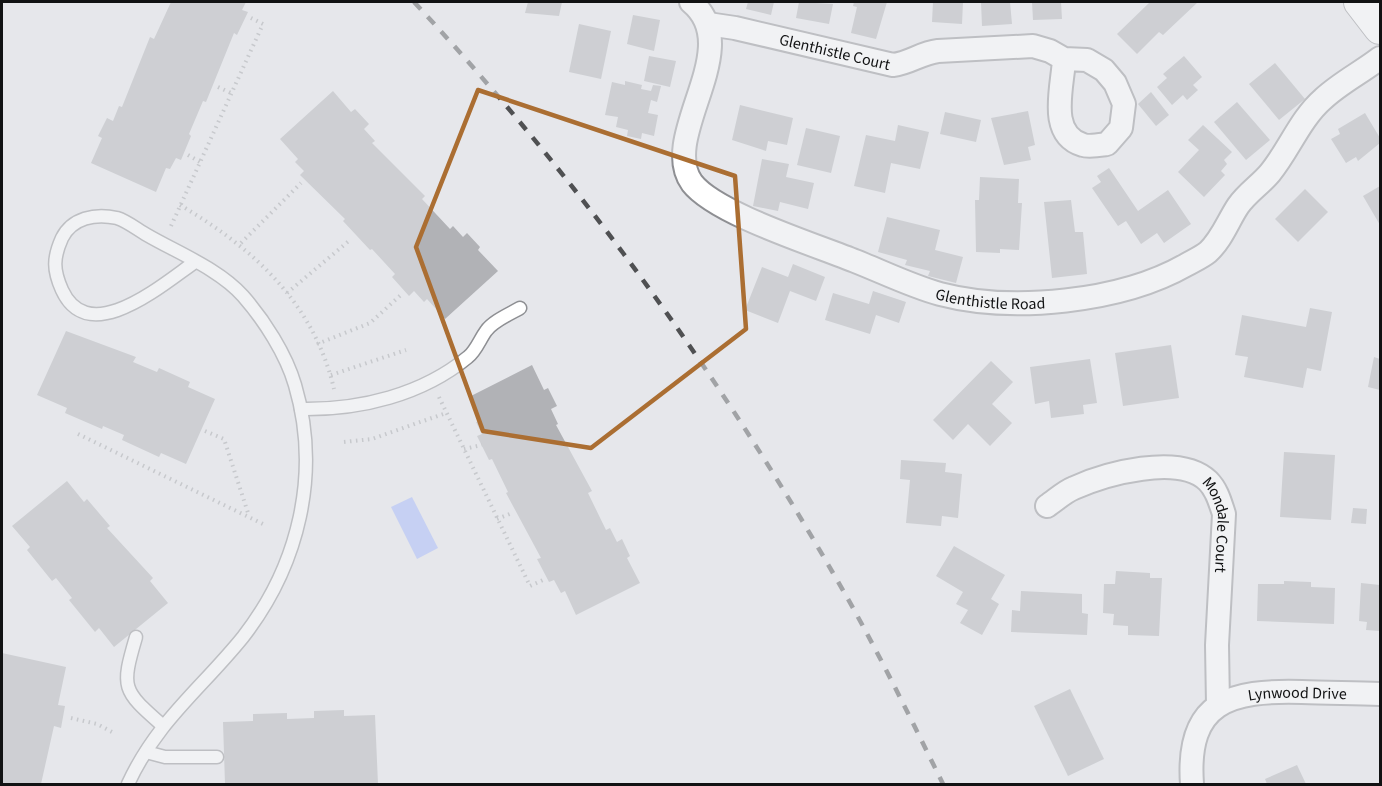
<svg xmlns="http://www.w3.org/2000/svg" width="1382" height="786" font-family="'Source Sans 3',sans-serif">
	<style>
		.water { fill: #a1b4fc }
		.building { fill: #b1b2b6 }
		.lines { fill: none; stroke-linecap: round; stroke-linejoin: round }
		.lane-casing { stroke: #8e8f93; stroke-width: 15 }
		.street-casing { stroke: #8e8f93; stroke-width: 26 }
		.secondary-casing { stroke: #8e8f93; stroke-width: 34 }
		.path { stroke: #a3a4a8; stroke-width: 4; stroke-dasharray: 1.5 4.5; stroke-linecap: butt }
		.lane { stroke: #fff; stroke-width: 12 }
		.street { stroke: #fff; stroke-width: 22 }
		.secondary { stroke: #fff; stroke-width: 32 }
		.rail { stroke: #4f5052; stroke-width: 4.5; stroke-dasharray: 10 10; stroke-linecap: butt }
		.marked { fill: none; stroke: #ab6e32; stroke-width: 4.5; stroke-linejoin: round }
		.labels { text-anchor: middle; stroke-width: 4.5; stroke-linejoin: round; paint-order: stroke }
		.street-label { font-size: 16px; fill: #111213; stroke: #f3f4f8 }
	</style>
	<rect width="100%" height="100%" fill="#e6e7eb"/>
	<polygon class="water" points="412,497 438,548 417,559 391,507"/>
	<g class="building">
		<polygon points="171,2 246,2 242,10 248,12 237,35 234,33 206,102 203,101 189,134 191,136 181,160 176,158 170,169 166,168 156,192 91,163 102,138 98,136 107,118 113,121 119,106 122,107 150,37 154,39"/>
		<polygon points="528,2 562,2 559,16 525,13"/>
		<polygon points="748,2 774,2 771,15 746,9"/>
		<polygon points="799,2 833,4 829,24 796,18"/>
		<polygon points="854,2 887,2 876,39 851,33 857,7 853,6"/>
		<polygon points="933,2 963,2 962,24 932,22"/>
		<polygon points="981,2 1010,2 1012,24 982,26"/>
		<polygon points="1032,2 1061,2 1062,19 1033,20"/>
		<polygon points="1150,2 1198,2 1163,35 1159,32 1137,54 1117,34"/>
		<polygon points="633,15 660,20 654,51 627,44"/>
		<polygon points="579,24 611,31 601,79 569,72"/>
		<polygon points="649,56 676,61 670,87 644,81"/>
		<polygon points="1184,56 1202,77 1193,85 1198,90 1187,100 1183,95 1172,105 1157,87 1167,78 1163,74"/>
		<polygon points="1275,63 1305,99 1279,120 1249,84"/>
		<polygon points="625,81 642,85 641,89 651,91 653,85 661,86 657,102 651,100 648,113 658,115 654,136 642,133 641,139 627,136 628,130 616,127 618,117 605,115 612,82 625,85"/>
		<polygon points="333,91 351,112 355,109 369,124 364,129 375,141 372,143 425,196 422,199 450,229 453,226 463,237 467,233 480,247 478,250 498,271 445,319 427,299 424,302 414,291 409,296 392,277 395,274 372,249 370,250 343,221 345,219 300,175 304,171 295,162 298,159 280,139"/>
		<polygon points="1151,92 1169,115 1156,126 1138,104"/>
		<polygon points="1237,102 1270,140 1246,160 1214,122"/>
		<polygon points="740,105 793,118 787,145 768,141 766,151 732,140"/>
		<polygon points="1028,111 1035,145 1028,147 1031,160 1004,165 991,118"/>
		<polygon points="945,112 981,120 976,142 940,134"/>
		<polygon points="1365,113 1380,138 1380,143 1358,161 1356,157 1346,163 1331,139 1340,134 1338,129"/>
		<polygon points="898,125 929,132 920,169 891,163 885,193 854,186 866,135 895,141"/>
		<polygon points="1203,125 1232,152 1224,160 1227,164 1221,171 1225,175 1204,197 1178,172 1199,150 1188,140"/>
		<polygon points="806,128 840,136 831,173 797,165"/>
		<polygon points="762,159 789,164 786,177 814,183 808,209 780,202 778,211 753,206"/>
		<polygon points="1109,168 1138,211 1168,190 1191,224 1164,243 1157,233 1141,244 1126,221 1118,226 1092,188 1101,182 1097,176"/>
		<polygon points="980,177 1019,179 1018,203 1022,203 1019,250 1000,249 1000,253 976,252 975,200 979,200"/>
		<polygon points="1380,186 1380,225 1363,196"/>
		<polygon points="1305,189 1328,212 1298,242 1275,219"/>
		<polygon points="1071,200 1075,232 1083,232 1087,274 1052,278 1044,202"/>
		<polygon points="887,217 940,230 935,250 963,257 956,283 928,276 930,271 905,265 907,260 878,252"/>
		<polygon points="793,264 825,277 816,301 790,291 778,323 745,310 762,267 788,277"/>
		<polygon points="873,291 906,302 899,323 876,315 870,334 825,320 833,293 869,304"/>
		<polygon points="1310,308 1332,312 1321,371 1307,368 1303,388 1244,377 1248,357 1235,355 1242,315 1306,327"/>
		<polygon points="66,331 136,357 133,362 157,372 159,368 190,382 188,387 215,399 186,464 161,453 159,457 122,440 124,435 103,426 102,429 65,413 67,408 37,395"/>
		<polygon points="1171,345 1179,398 1123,406 1115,353"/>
		<polygon points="1374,357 1380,359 1380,390 1368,387"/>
		<polygon points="1090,359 1097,403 1083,405 1084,414 1051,418 1049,401 1035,404 1030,367"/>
		<polygon points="991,361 1013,382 992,404 1012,423 990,446 968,424 953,440 933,420"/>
		<polygon points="532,365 544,390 548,388 557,406 551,409 558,424 556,425 592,491 588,493 606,530 610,528 617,542 622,539 630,556 627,558 640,583 576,615 565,591 561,593 554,580 549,582 537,559 541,558 506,493 508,492 492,459 489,460 477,436 482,434 476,422 480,421 469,397"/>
		<polygon points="1284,452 1335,455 1331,520 1280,517"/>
		<polygon points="901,460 946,463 945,472 962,474 958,518 942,516 941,526 906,523 910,480 900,479"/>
		<polygon points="67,481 84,502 87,499 110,526 107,528 153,578 150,581 168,603 114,647 99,628 95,632 69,600 72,598 56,578 52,581 27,550 30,547 12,526"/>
		<polygon points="1353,508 1367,509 1366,524 1351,523"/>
		<polygon points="954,546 1005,575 991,599 999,604 982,635 960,623 968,610 956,604 963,592 936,576"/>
		<polygon points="1116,571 1150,573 1150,578 1162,578 1159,636 1128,635 1128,626 1113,625 1114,614 1103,613 1104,584 1115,584"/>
		<polygon points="1284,581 1311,582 1311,587 1335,588 1334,624 1257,621 1258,584 1284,584"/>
		<polygon points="1361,583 1380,585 1380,631 1366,630 1367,622 1359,621"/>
		<polygon points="1021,591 1082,594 1082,613 1088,614 1087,635 1011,632 1012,610 1020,611"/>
		<polygon points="2,653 66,667 58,705 65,706 61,728 54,726 41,784 2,784"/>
		<polygon points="1070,689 1104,759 1068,776 1034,706"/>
		<polygon points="344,710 344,716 375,715 378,784 225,784 223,722 253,721 253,714 287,713 287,719 314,718 314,711"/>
		<polygon points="1297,765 1306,784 1267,784 1265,779"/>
	</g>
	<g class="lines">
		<defs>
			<g id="lane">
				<path d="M301 409C360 410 422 395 468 357 476 351 480 339 486 331 493 321 510 314 520 308"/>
				<path d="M136 637C121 688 122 690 162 725"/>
				<polyline points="146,752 165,757 217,757"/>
				<path d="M128 784C157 721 201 689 243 637 299 565 321 473 295 385 286 354 264 320 243 296 219 269 178 253 147 235 138 230 127 221 117 218 95 213 72 218 62 238 53 258 53 270 62 290 89 349 163 284 195 262"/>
			</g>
			<g id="street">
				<path id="s1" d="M691 2C747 48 658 136 692 183 716 214 816 245 855 261 883 272 911 286 940 294 1012 313 1121 302 1186 265 1193 261 1202 257 1208 252 1222 239 1228 221 1238 206 1247 193 1261 184 1270 173 1289 150 1300 119 1323 99 1340 83 1362 72 1380 58"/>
				<path id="s2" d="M708 24 735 28 893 65C910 63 921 53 938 51L1033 46 1050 51 1064 59 1087 60 1104 70 1115 83 1124 104 1121 128 1107 144C1100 145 1089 147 1083 145 1047 134 1063 86 1064 59"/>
				<path id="s3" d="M1047 506C1056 500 1064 492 1074 488 1105 474 1179 453 1208 481 1217 490 1220 502 1224 514L1217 645 1218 705"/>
				<path id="s4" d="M1192 784C1186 701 1230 690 1302 692 1328 693 1354 693 1380 694"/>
			</g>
			<polyline id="secondary" points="1360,2 1380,28"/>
		</defs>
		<use href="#lane" class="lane-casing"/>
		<use href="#street" class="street-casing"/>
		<use href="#secondary" class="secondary-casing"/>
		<g class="path">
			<polyline points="218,87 231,93"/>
			<polyline points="188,155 200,162"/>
			<path d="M180 205C253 248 314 303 334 389"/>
			<polyline points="171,226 263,24 251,18"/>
			<polyline points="241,243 301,183"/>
			<polyline points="287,293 350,240"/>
			<polyline points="317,344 370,323 403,293"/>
			<polyline points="331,375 406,350"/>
			<polyline points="439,397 530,586 543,580"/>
			<polyline points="205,431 224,439 249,516"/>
			<polyline points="78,434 263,524"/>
			<polyline points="344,442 372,439 446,413"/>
			<polyline points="464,449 482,445"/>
			<polyline points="497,519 512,513"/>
			<polyline points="71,718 97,724 114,733"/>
		</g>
		<use href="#lane" class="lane"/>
		<use href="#street" class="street"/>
		<use href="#secondary" class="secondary"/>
		<path class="rail" d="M414 2C576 176 714 367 833 573 873 641 908 713 943 784"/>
	</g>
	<path d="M0 0H1382V786H0ZM478 90 735 176 746 329 591 448 483 431 416 247Z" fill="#e6e7eb" fill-opacity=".55" fill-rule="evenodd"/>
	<path class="marked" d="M478 90 735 176 746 329 591 448 483 431 416 247Z"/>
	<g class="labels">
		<g class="street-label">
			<text dy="6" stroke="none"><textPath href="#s2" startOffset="130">Glenthistle Court</textPath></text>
			<text dy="6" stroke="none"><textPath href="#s1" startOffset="516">Glenthistle Road</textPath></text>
			<text dy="6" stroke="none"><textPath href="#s3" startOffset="219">Mondale Court</textPath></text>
			<text dy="6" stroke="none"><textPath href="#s4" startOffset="168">Lynwood Drive</textPath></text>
		</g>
	</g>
	<rect width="1382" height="786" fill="none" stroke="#111213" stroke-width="6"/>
</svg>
